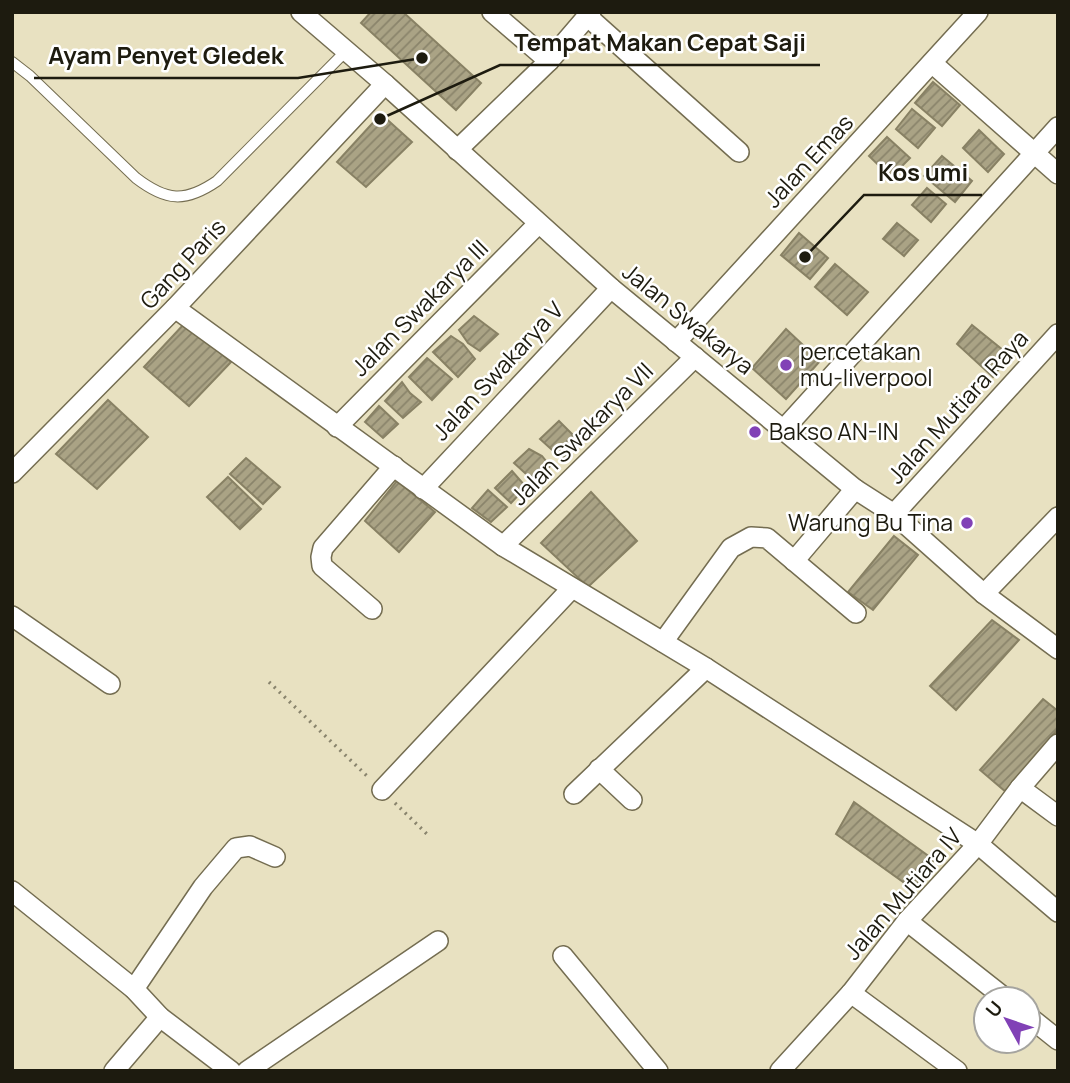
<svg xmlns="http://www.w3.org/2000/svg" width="1070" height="1083" font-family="Manrope,sans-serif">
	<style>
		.building { fill: url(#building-hatch); stroke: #888164; stroke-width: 2 }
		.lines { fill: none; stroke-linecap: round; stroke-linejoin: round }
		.lane-casing { stroke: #746d51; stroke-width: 12 }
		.street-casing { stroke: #746d51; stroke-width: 22 }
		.path { stroke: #89846d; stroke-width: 3.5; stroke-dasharray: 2 5; stroke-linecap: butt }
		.lane { stroke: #fff; stroke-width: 10 }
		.street { stroke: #fff; stroke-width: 19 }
		.poi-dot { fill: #8141b6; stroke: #fff; stroke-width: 2.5 }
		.labels { text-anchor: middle; stroke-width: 5; stroke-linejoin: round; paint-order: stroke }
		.street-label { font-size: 23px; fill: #1d1b0f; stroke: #fff }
		.poi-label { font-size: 23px; fill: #1d1b0f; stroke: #fff; text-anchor: start }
		.leader { fill: none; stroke: #1d1b0f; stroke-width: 2.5 }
		.callout-dot { fill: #1d1b0f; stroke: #fff; stroke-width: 2.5 }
		.callout-label { font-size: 24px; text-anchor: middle; font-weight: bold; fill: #1d1b0f; stroke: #fff; stroke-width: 5; stroke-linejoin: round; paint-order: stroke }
	</style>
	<defs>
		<pattern id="building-hatch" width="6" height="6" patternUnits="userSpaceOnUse" patternTransform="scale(1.75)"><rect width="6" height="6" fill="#aaa385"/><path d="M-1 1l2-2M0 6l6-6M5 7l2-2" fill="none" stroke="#8a846b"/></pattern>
	</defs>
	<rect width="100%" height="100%" fill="#e8e1c1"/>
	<g class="building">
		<polygon points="371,12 403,12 481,83 456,110 361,23"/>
		<polygon points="933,82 960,105 942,126 915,103"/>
		<polygon points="912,109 935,128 918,148 896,129"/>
		<polygon points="381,114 412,142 366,187 337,162"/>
		<polygon points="979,130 1004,154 988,172 963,148"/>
		<polygon points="887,137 910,158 891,177 869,156"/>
		<polygon points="942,156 972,181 955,202 924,176"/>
		<polygon points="927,188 946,204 931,222 912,205"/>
		<polygon points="897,223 918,240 904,256 883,239"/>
		<polygon points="799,233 828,258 810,279 781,255"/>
		<polygon points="835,264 868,292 847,315 815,287"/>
		<polygon points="474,316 498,334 480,351 468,343 459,330"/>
		<polygon points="185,323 231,362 189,406 144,367"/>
		<polygon points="972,325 1009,355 993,377 957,344"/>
		<polygon points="786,329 820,361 786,399 752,368"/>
		<polygon points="451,336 463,344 475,359 458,377 433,352"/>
		<polygon points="427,358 452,379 432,400 409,377"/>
		<polygon points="402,382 410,393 421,402 403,418 385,401"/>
		<polygon points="108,400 148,437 97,489 56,454"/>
		<polygon points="379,406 398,424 383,438 365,422"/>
		<polygon points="559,421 580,442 562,459 540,439"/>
		<polygon points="529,449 542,456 550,466 536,483 514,463"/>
		<polygon points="246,458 280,487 263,504 230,474"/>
		<polygon points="512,471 526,487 511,503 495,488"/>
		<polygon points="228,477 261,509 240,529 207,497"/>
		<polygon points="397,481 435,512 399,552 365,521"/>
		<polygon points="488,490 507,507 491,522 472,508"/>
		<polygon points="591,492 637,541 588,587 541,543"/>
		<polygon points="894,536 918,555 873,610 848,592"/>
		<polygon points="992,620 1019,640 956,710 930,686"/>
		<polygon points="1043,699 1058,711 1058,729 1006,792 980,770"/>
		<polygon points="854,802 934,860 913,889 836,834"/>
	</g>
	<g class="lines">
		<defs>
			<path id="lane" d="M12 62 30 76 136 178C166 201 185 203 217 181L346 51"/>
			<g id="street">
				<polyline points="301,12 385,84 611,288 855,489 894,514 984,594 1058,649"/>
				<polyline points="492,12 549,61"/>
				<polyline points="587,16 739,152"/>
				<polyline points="932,63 1058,174"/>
				<polyline points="457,150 549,61 591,12"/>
				<polyline points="175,308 503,546 706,668 978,844 1058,912"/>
				<polyline points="676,342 978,12"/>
				<polyline points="337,427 538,224"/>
				<polyline points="784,429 1058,127"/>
				<polyline points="12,473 175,308 385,84"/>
				<polyline points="423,489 611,288"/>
				<polyline points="894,514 1058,334"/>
				<polyline points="503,546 695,357"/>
				<polyline points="794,561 855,489"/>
				<polyline points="984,594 1058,517"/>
				<polyline points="372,609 322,566 321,557 323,548 394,466"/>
				<polyline points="12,616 110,684"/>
				<polyline points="663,642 731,548 751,537 767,538 856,613"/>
				<polyline points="599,769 632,800"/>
				<polyline points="1020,788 1058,816"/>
				<polyline points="382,790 572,588"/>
				<polyline points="574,794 706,668"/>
				<polyline points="12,891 134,989 160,1017 231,1071"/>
				<polyline points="907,921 1006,999"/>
				<polyline points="563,956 658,1071"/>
				<polyline points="134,989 203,887 236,848 250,846 275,857"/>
				<polyline points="851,993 957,1071"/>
				<polyline points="1028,1016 1058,1040"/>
				<polyline points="114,1071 160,1017"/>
				<polyline points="247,1071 438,941"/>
				<polyline points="780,1071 851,993 907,921 978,844 1020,788 1058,744"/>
			</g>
		</defs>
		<use href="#lane" class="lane-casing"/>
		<use href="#street" class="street-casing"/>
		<g class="path">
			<polyline points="269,682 367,776"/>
			<polyline points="395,803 429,836"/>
		</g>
		<use href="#lane" class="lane"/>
		<use href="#street" class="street"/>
	</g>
	<g class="poi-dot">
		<circle cx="786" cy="365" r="7"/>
		<circle cx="755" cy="432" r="7"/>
		<circle cx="967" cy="523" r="7"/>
	</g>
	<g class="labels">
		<g class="street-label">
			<text transform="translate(809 161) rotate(-47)" y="8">Jalan Emas</text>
			<text transform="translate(183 264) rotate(-47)" y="8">Gang Paris</text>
			<text transform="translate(420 308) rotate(-45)" y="8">Jalan Swakarya III</text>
			<text transform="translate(688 319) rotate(39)" y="8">Jalan Swakarya</text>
			<text transform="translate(498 371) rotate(-47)" y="8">Jalan Swakarya V</text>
			<text transform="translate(958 407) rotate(-48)" y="8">Jalan Mutiara Raya</text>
			<text transform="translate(582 434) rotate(-45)" y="8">Jalan Swakarya VII</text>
			<text transform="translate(903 894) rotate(-49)" y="8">Jalan Mutiara IV</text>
		</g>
		<g class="poi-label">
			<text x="800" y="360">percetakan<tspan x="800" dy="26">mu-liverpool</tspan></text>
			<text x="769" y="440">Bakso AN-IN</text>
			<text x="953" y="531" text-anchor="end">Warung Bu Tina</text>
		</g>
	</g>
	<path class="leader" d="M380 119L500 65H820M422 58L298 78H34M805 257L864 195H982"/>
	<g class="callout-dot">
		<circle cx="380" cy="119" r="7"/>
		<circle cx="422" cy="58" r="7"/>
		<circle cx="805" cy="257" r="7"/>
	</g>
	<g class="callout-label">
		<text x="660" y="51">Tempat Makan Cepat Saji</text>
		<text x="166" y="64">Ayam Penyet Gledek</text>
		<text x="923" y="181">Kos umi</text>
	</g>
	<rect width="1070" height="1083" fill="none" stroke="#1d1b0f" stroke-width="28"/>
	<g transform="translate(1007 1020) rotate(310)"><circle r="33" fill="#ffffff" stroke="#a5a49f" stroke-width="2"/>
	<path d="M0-5L12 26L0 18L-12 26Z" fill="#8141b6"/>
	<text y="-10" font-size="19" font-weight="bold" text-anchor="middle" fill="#1d1b0f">U</text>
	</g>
</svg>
